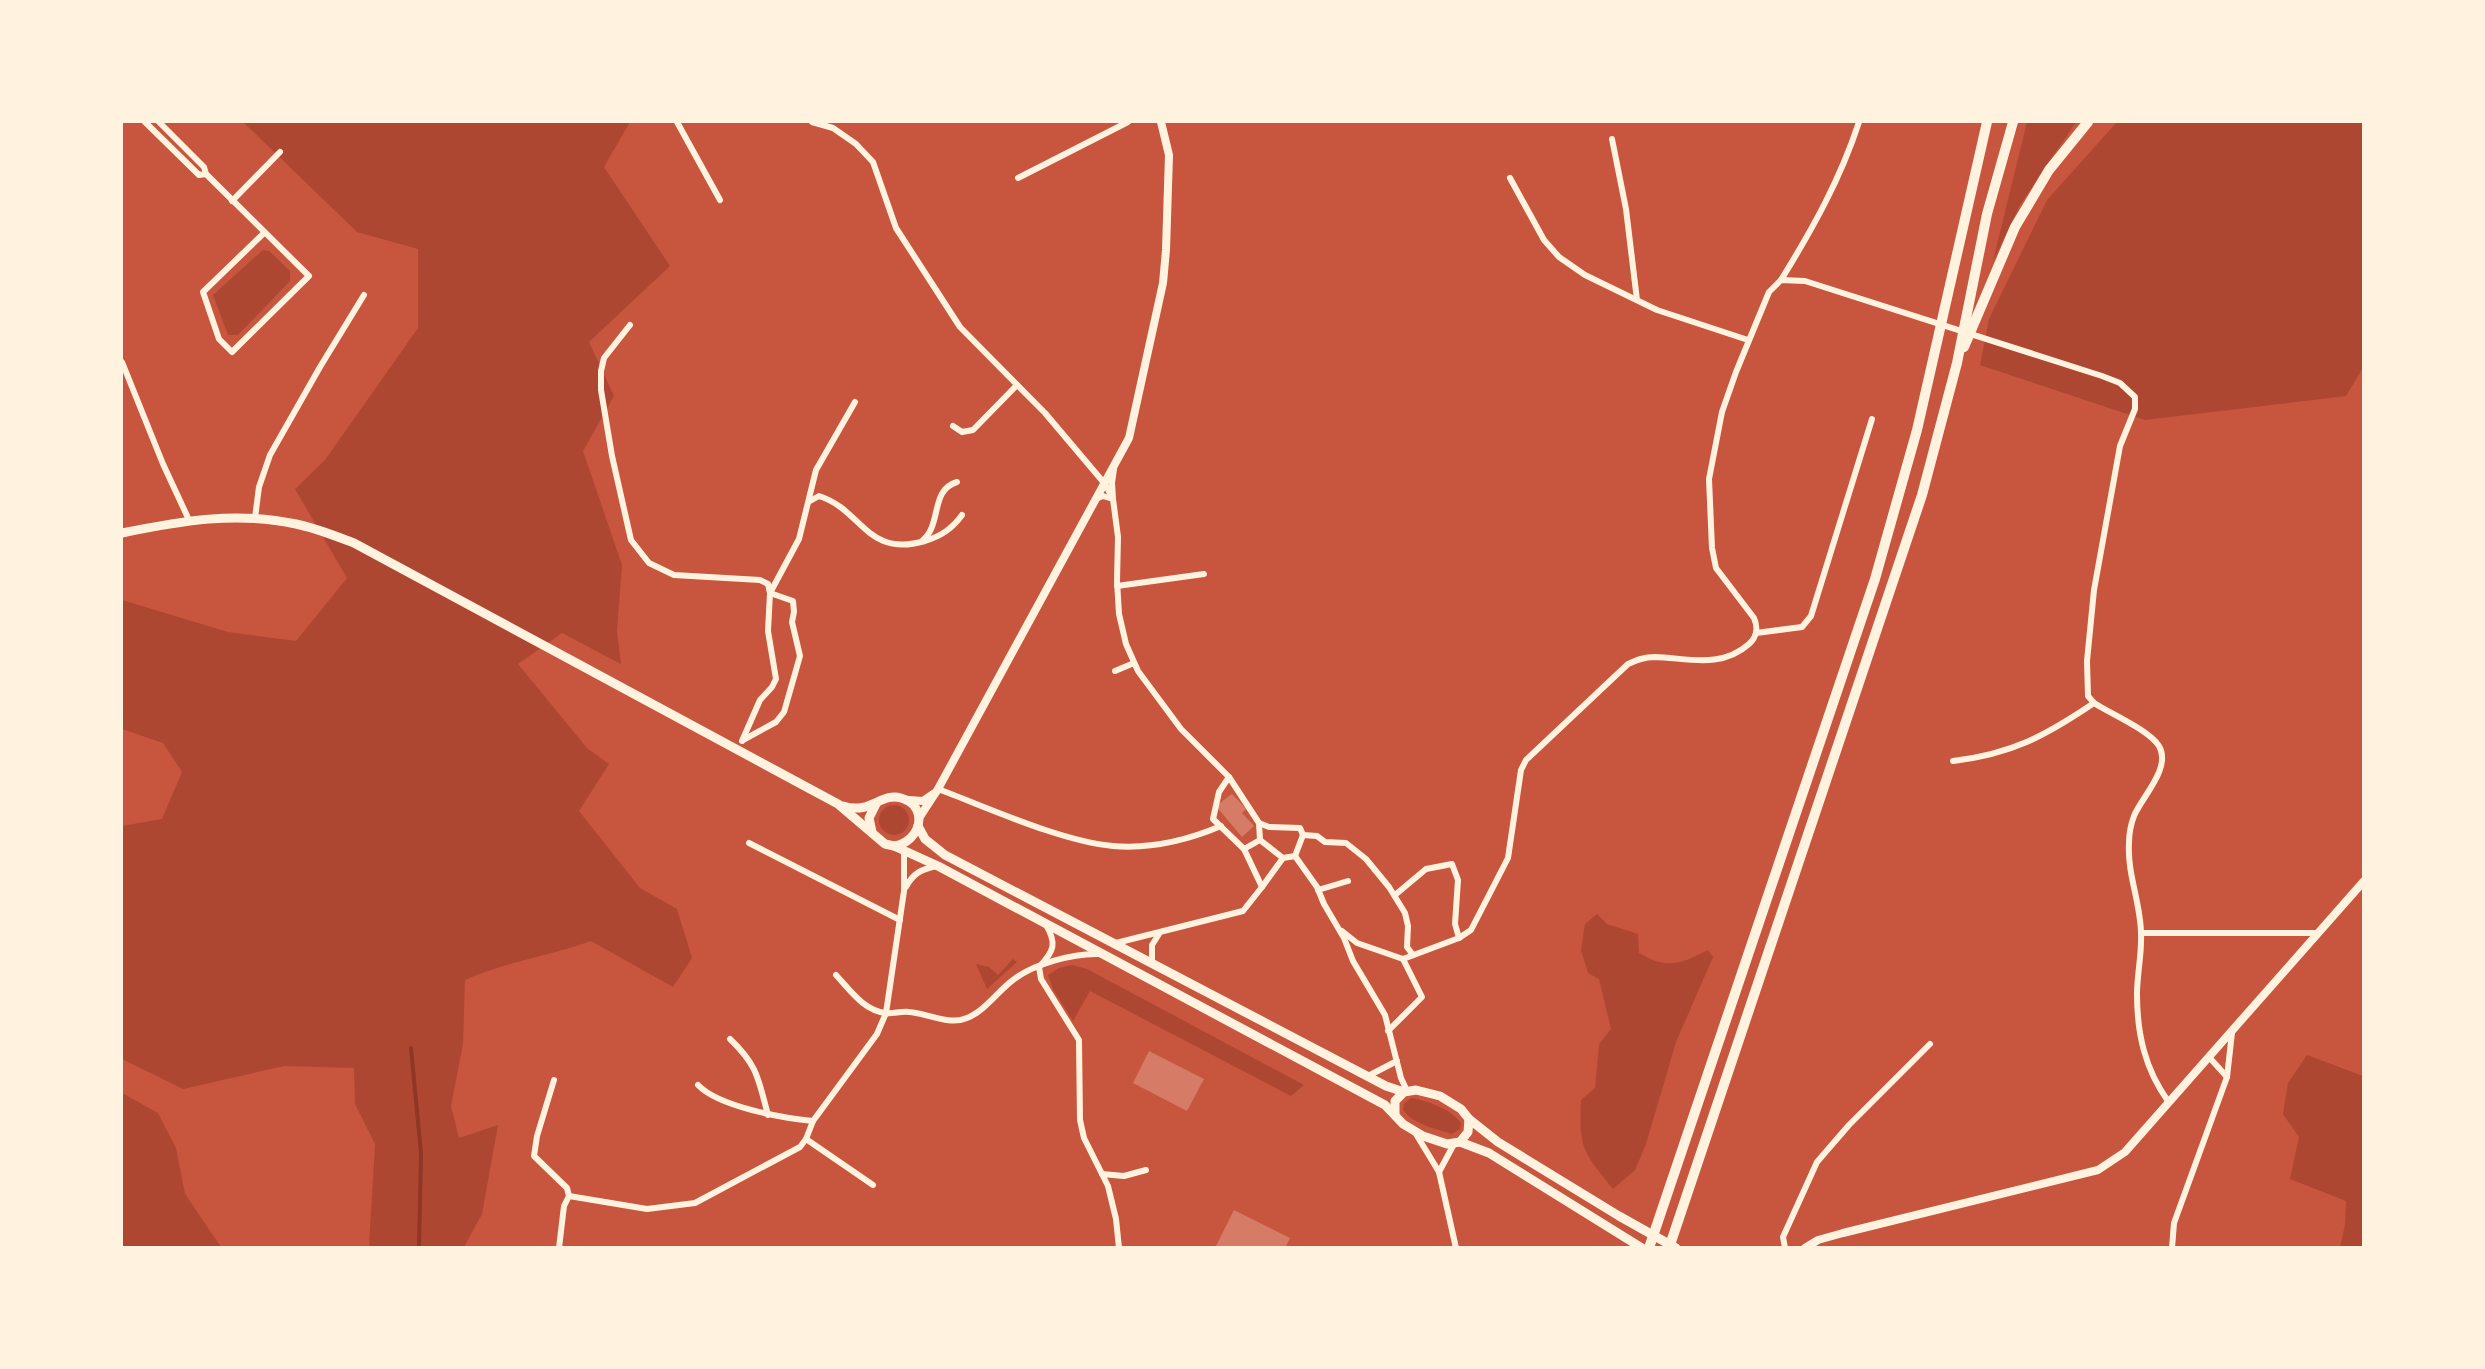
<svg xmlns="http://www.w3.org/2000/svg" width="2485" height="1369" font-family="Montserrat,sans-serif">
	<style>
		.green { fill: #ae4732 }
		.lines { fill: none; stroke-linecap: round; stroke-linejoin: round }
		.stream { stroke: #8f3625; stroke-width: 4 }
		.building { fill: #d67c66 }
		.minor { stroke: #fff3e0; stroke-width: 6 }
		.tertiary { stroke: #fff3e0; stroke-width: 8 }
		.secondary { stroke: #fff3e0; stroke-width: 8 }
		.primary { stroke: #fff3e0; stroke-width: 9 }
		.motorway { stroke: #fff3e0; stroke-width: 10 }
	</style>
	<rect width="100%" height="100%" fill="#c8553d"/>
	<g class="green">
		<path d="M243 122H630L604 167 670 266 589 342 614 396 583 451 622 565 617 631 621 664 562 633 518 664 587 748 609 764 579 811 640 888 677 909 692 958 673 987 591 941C549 956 505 962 465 980L463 1044 451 1106 459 1138 498 1125 482 1214 464 1247H369L375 1144 355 1104 354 1068 284 1066 183 1089 122 1059V826L162 819 182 772 163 743 122 729V600L228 632 296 641 347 578 295 489 325 460 418 328V249L357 232Z"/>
		<polygon points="2027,122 2076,122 2020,205 1993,261"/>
		<polygon points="2117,122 2363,122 2363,368 2346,396 2145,420 1980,365 1989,319 2047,200"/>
		<polygon points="263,250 269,251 290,271 290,281 238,335 228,335 213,295"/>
		<circle cx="894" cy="820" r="15"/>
		<path d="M1597 914 1607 924 1638 934 1639 953C1668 970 1680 964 1708 950L1713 957 1676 1042 1646 1144 1635 1170 1613 1189C1583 1151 1579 1150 1581 1100L1595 1088 1599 1044 1611 1029 1599 979 1588 973 1581 950 1585 924Z"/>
		<polygon points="1013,959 1017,962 987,989 976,964 989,967 998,975"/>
		<polygon points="1072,965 1087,969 1304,1085 1291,1096 1090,991 1073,1021 1053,989 1048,975 1059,968"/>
		<polygon points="2307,1055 2363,1076 2363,1247 2340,1247 2345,1225 2346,1201 2290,1179 2299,1137 2283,1114 2288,1083"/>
		<polygon points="122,1093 158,1113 176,1148 185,1194 221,1247 122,1247"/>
		<path d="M1411 1098C1428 1101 1451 1109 1461 1123L1460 1129 1452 1134C1436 1129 1413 1124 1403 1110L1404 1104Z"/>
	</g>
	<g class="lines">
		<polyline class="stream" points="411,1048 421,1153 419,1248"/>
	</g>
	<g class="building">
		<polygon points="1232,794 1246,809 1242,813 1254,826 1242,837 1216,806"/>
		<polygon points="1149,1051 1204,1079 1187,1111 1133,1083"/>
		<polygon points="1234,1210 1290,1238 1285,1248 1215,1248"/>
	</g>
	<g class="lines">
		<g class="minor">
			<polyline points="145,122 199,175 206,174"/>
			<polyline points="159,122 204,167 206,174 309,276 232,352 219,339 203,292 264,233"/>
			<polyline points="677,122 720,200"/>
			<polyline points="812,122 833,128 856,144 873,162 896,228 960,327 1045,413 1105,484 1113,499 1118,537 1117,581 1119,614 1126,644 1138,671 1181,729 1229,777 1259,823 1260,840"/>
			<polyline points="1612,139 1626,209 1637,300"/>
			<polyline points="1018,178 1128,122"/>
			<polyline points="1510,178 1544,240 1559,257 1585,275 1657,310 1748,340"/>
			<polyline points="232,201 280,152"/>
			<path d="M1781 280C1813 228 1840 180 1859 122"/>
			<polyline points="630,325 604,358 601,371 601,390 612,456 631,540 649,563 674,575 760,580 768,584 770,593 793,601 794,612 792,622 800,656 784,712 776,722 743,740"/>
			<polyline points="122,362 163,464 189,520"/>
			<polyline points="953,426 962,432 973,430 1017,385"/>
			<polyline points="1098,498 1103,496 1113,499 1112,483 1114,469"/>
			<path d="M810 501 819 496C863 510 866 558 925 541 941 536 952 529 962 515"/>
			<polyline points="255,518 259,487 270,455 320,367 364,295"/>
			<path d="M923 540C942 524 930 490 957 482"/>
			<polyline points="1117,586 1204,574"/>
			<polyline points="1756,633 1802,627 1811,616 1872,419"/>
			<polyline points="1115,671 1134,663"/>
			<polyline points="742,741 760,700 772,687 776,679 768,631 770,593 799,539 816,470 855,402"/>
			<path d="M1953 761C2012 754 2045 736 2094 703 2111 714 2149 730 2159 746 2172 768 2141 798 2134 816 2131 824 2129 836 2129 843 2127 874 2141 904 2141 934 2142 954 2137 974 2137 994 2137 1034 2145 1069 2168 1101"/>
			<polyline points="1229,777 1219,792 1213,819 1244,849 1260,840 1283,858"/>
			<path d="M938 789C989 808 1060 841 1113 846 1149 849 1188 840 1221 826"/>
			<polyline points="1259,823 1269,827 1300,828 1303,835"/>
			<polyline points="1303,835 1317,836 1325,842 1346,843 1366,859 1389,887 1405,913 1408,926 1407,947 1413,955"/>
			<polyline points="749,843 900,920"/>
			<polyline points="1244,849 1262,887 1283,858"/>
			<polyline points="1295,856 1303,835"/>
			<polyline points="1283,858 1295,856 1317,887 1324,904 1344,938 1353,961 1385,1015 1401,1078 1407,1091"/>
			<path d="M906 887C913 873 922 869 937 866"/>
			<polyline points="1318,890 1348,881"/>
			<polyline points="1395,895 1426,869 1452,864 1458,880 1455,924 1459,938"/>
			<polyline points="1342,931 1357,943 1403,959"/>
			<polyline points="2141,933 2318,933"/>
			<polyline points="1116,943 1243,911 1262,887"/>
			<path d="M1403 959 1459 938 1471 930 1508 858 1521 770 1526 760 1628 664C1637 660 1644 657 1655 657 1688 658 1721 669 1749 644 1757 637 1758 627 1754 618L1716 568 1712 548 1709 479 1722 412 1736 372 1769 292 1781 280 1805 281 2102 376 2120 383 2135 397V409L2120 446 2094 590 2087 661 2088 696 2094 703"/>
			<polyline points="1152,963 1152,945 1159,934"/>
			<path d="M1040 966C1054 951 1057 943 1046 925"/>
			<polyline points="1039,967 1041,979 1079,1040 1080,1120 1084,1138 1108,1186 1116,1219 1119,1248"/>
			<path d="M836 975C850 990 864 1011 886 1013 893 1014 901 1011 909 1012 927 1013 949 1026 967 1018 985 1011 998 991 1013 980 1033 964 1074 953 1099 954"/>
			<polyline points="1388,1031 1422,997 1403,959"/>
			<path d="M730 1039C758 1066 758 1078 768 1115"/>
			<polyline points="2209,1057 2227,1077"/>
			<polyline points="1368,1076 1397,1061"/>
			<polyline points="554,1080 537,1136 534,1156 567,1188 569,1196 564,1206 559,1248"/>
			<path d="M698 1085C719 1107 783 1118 813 1121"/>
			<polyline points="1416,1134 1439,1172 1456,1248"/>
			<polyline points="806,1139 873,1185"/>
			<polyline points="1439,1172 1454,1144"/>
			<polyline points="1102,1174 1124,1176 1146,1170"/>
			<polyline points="569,1196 647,1209 695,1203 800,1147 806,1139 813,1121 877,1034 886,1013 904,891 904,850"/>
			<polyline points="1785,1248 1783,1237 1817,1162 1849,1125 1930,1044"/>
			<polyline points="2172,1248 2174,1223 2227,1077 2232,1033"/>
		</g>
		<g class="tertiary">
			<polyline points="909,800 923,801 933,794"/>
			<polyline points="919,818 938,789 1129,438 1163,283 1166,250 1169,155 1161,122"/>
		</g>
		<polyline class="secondary" points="1805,1248 1818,1240 1843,1233 2098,1170 2125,1152 2364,881"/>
		<g class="primary">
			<path d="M122 533C181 521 236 511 296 524 316 528 335 536 354 543L838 804 885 844 894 846 938 866 1385 1105 1403 1124 1423 1136 1447 1144 1460 1142 1489 1153 1642 1248"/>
			<path d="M843 806C871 815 881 792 901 798 930 806 921 842 894 846"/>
			<polyline points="918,826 925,839 945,855 1386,1086 1404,1092"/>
			<polyline points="872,832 869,818 876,804"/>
			<polyline points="1395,1114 1395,1101 1404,1092 1416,1090 1440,1096 1461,1109 1469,1119 1498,1142 1619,1216 1676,1248"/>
			<polyline points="1460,1142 1468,1132 1469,1119"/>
		</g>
		<g class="motorway">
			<polyline points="1964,347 2015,227 2049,170 2088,122"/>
			<polyline points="1649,1248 1875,579 1917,430 1987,122"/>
			<polyline points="1669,1248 1922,495 1957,363 1987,214 2013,122"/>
		</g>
	</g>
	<rect width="2485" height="1369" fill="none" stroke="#fff3e0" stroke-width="246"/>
</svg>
